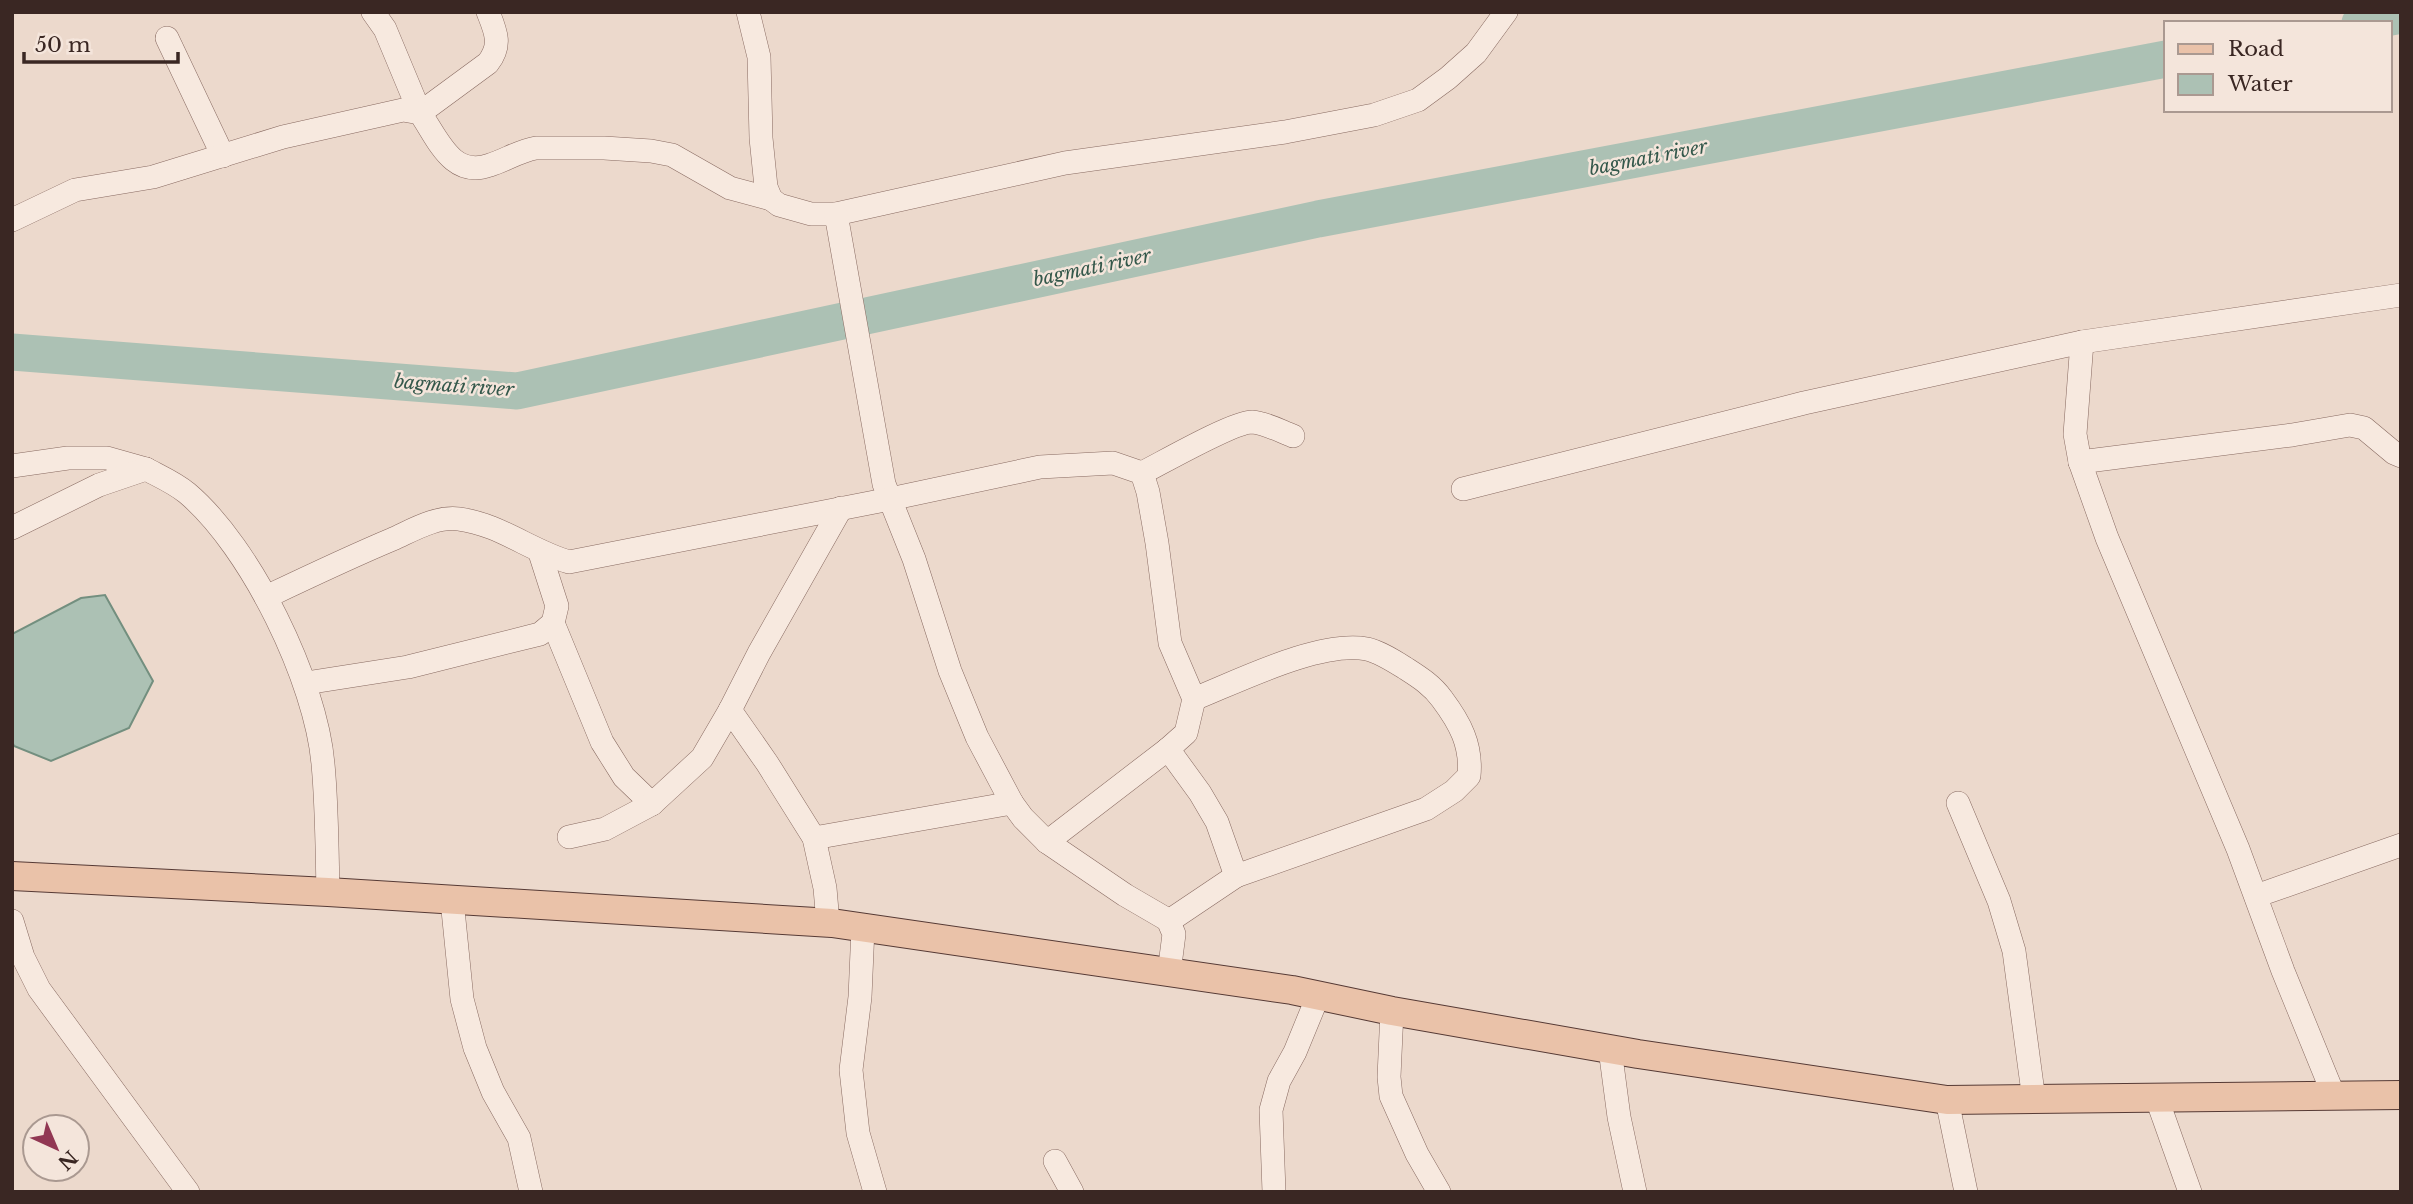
<svg xmlns="http://www.w3.org/2000/svg" width="2413" height="1204" font-family="'Libre Baskerville',serif">
	<style>
		.water { fill: #acc1b4; stroke: #738f7f; stroke-width: 2 }
		.lines { fill: none; stroke-linecap: round; stroke-linejoin: round }
		.river { stroke: #acc1b4; stroke-width: 37 }
		.minor-casing { stroke: #886a61; stroke-width: 24 }
		.major-casing { stroke: #563a35; stroke-width: 30 }
		.minor { stroke: #f7e9df; stroke-width: 23 }
		.major { stroke: #eac2a9; stroke-width: 28 }
		.labels { text-anchor: middle; stroke-width: 5; stroke-linejoin: round; paint-order: stroke }
		.water-label { font-size: 19px; font-style: italic; fill: #34584b; stroke: #f4e5db }
	</style>
	<rect width="100%" height="100%" fill="#ecd9cc"/>
	<polygon class="water" points="105,595 153,681 129,728 51,761 14,746 12,741 12,634 81,598"/>
	<g class="lines">
		<g class="river">
			<polyline points="2360,23 2401,15"/>
			<polyline points="12,352 517,391 1318,219 2166,59"/>
		</g>
		<defs>
			<g id="minor">
				<path d="M373 12 385 29 420 113 488 63C502 45 496 32 488 12"/>
				<polyline points="748,12 759,57 761,138 766,187 771,199 779,205 811,214 836,214 1065,163 1285,132 1374,115 1418,100 1448,78 1476,53 1506,12"/>
				<polyline points="167,38 223,156"/>
				<polyline points="836,214 884,484 914,559 950,671 977,737 1012,803 1023,818 1047,842 1125,895 1168,920 1174,934 1169,973"/>
				<path d="M12 220 75 190 153 177 283 137 403 110 420 113C438 139 452 179 490 165 506 160 519 151 536 148H604L651 151 672 155 730 188 771 199"/>
				<polyline points="2082,342 2075,434 2080,462 2107,538 2238,849 2283,971 2334,1096"/>
				<polyline points="2080,462 2292,435 2350,425 2364,428 2394,453 2401,456"/>
				<polyline points="12,466 68,458 107,458 146,469"/>
				<path d="M1142 473C1162 463 1233 422 1252 422 1266 423 1280 431 1293 436"/>
				<polyline points="1463,489 1804,403 2082,342 2401,295"/>
				<path d="M12 528 99 485 146 469C159 476 175 483 187 493 251 547 316 681 323 764 327 806 327 850 328 892"/>
				<path d="M266 597C308 577 350 557 393 539 413 530 436 516 459 519 499 524 531 551 569 562L890 499 1040 467 1113 463 1142 473 1148 492 1157 543 1170 643 1194 699 1186 733 1168 749 1047 842"/>
				<polyline points="553,623 602,742 624,777 652,804"/>
				<polyline points="306,683 408,667 540,634 553,623 557,606 540,553"/>
				<polyline points="730,710 767,763 814,838 825,888 828,923"/>
				<polyline points="1168,749 1200,793 1217,822 1236,876"/>
				<polyline points="1958,803 1999,901 2014,951 2034,1100"/>
				<polyline points="569,837 605,829 652,804 702,758 730,710 759,653 841,508"/>
				<polyline points="814,838 1012,803"/>
				<polyline points="2256,896 2401,845"/>
				<polyline points="452,900 462,999 475,1048 493,1092 519,1138 531,1192"/>
				<polyline points="12,921 23,957 39,989 188,1192"/>
				<path d="M1169 921 1236 876 1426 809 1454 791 1469 776C1472 745 1460 723 1442 699 1432 685 1419 677 1405 668 1394 661 1380 652 1367 649 1320 640 1239 681 1194 699"/>
				<polyline points="863,928 860,997 851,1070 858,1133 875,1192"/>
				<polyline points="1392,1011 1389,1077 1391,1096 1417,1154 1439,1192"/>
				<polyline points="1610,1049 1619,1117 1635,1192"/>
				<polyline points="2157,1099 2190,1192"/>
				<polyline points="1947,1100 1966,1192"/>
				<polyline points="1055,1161 1072,1192"/>
				<polyline points="1274,1192 1271,1110 1279,1081 1295,1052 1318,996"/>
			</g>
			<polyline id="major" points="12,876 328,892 832,923 1292,990 1392,1011 1638,1054 1947,1100 2401,1095"/>
		</defs>
		<use href="#minor" class="minor-casing"/>
		<use href="#major" class="major-casing"/>
		<use href="#minor" class="minor"/>
		<use href="#major" class="major"/>
	</g>
	<g class="labels">
		<g class="water-label">
			<text transform="translate(1648 157) rotate(-11)" y="7">bagmati river</text>
			<text transform="translate(1092 267) rotate(-12)" y="7">bagmati river</text>
			<text transform="translate(454 385) rotate(4)" y="7">bagmati river</text>
		</g>
	</g>
	<rect width="2413" height="1204" fill="none" stroke="#3a2723" stroke-width="28"/>
	<rect x="2164" y="21" width="228" height="91" fill="#f4e5db" stroke="#aa9991" stroke-width="2"/>
	<rect x="2178" y="44" width="35" height="10" fill="#eac2a9" stroke="#aa9991" stroke-width="2"/>
	<text x="2228" y="56" font-size="21" fill="#3a2723">Road</text>
	<rect x="2178" y="74" width="35" height="21" fill="#acc1b4" stroke="#aa9991" stroke-width="2"/>
	<text x="2228" y="91" font-size="21" fill="#3a2723">Water</text>
	<g transform="translate(56 1148) rotate(136)"><circle r="33" fill="#f4e5db" stroke="#aa9991" stroke-width="2"/>
	<path d="M0-5L12 26L0 18L-12 26Z" fill="#913753"/>
	<text y="-10" font-size="19" font-weight="bold" text-anchor="middle" fill="#3a2723">N</text>
	</g>
	<path d="M24 52v10h154v-10" fill="none" stroke="#3a2723" stroke-width="3.5"/>
	<text x="35" y="52" font-size="21" fill="#3a2723" stroke="#f4e5db" stroke-width="5" paint-order="stroke">50 m</text>
</svg>
